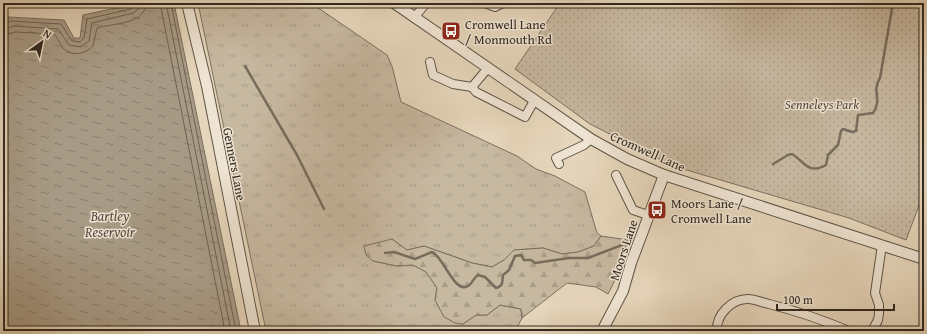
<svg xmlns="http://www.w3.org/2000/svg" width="927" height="334" font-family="'Gentium Book Plus',serif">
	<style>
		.grass { fill: url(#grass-tufts); stroke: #7c7060 }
		.forest { fill: url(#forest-firs); stroke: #7c7060 }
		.park { fill: url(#park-dots); stroke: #7c7060 }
		.water { fill: url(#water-ripples); stroke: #786d5d }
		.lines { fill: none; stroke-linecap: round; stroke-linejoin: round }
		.shore { stroke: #6c6252; stroke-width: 1 }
		.stream { stroke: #786d5d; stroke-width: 2.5 }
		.minor-casing { stroke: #5e5446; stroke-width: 10 }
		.tertiary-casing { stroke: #5e5446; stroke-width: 12 }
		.minor { stroke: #efe4d3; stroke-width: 8 }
		.tertiary { stroke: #efe4d3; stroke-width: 10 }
		.labels { text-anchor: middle; stroke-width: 3; stroke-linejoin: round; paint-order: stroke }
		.poi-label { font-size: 13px; fill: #30281f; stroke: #efe4d3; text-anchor: start }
		.park-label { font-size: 13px; font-style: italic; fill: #564c3f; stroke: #efe4d3 }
		.street-label { font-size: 13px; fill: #30281f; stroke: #efe4d3 }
		.water-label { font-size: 14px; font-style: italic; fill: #544a3e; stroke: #efe4d3 }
	</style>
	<defs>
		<pattern id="grass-tufts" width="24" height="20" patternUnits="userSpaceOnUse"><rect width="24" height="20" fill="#c7b8a0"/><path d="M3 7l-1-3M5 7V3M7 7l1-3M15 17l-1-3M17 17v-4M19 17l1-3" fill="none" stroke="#ab9e89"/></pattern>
		<pattern id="forest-firs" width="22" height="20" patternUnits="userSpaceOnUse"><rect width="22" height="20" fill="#c7b8a0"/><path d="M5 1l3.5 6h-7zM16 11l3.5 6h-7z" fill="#ab9e89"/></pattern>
		<pattern id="park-dots" width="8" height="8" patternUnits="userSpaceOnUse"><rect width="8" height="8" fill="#c7b8a0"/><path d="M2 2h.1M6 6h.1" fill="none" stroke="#ab9e89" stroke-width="1.8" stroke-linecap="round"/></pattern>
		<pattern id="water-ripples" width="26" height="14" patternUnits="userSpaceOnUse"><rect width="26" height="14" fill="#a89b86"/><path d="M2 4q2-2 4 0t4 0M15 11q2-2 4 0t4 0" fill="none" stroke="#897e6d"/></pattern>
	</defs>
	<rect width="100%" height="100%" fill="#e6d6bb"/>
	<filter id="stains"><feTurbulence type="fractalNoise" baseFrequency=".005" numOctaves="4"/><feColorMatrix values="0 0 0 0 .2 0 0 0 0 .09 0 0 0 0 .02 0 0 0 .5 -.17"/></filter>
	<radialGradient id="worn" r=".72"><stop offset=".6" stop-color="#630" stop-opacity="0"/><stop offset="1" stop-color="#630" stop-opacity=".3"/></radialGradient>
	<polygon class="grass" points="198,3 311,3 387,55 392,66 401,102 517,156 536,169 555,176 585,192 597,233 601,236 594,246 578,252 562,254 543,248 514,250 504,260 492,267 472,263 424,246 407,250 392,239 373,261 397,266 413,265 426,271 437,288 435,300 463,324 476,315 487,315 500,305 521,309 522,318 515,331 266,331"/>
	<polygon class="forest" points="601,236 628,240 614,282 608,294 596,287 567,283 522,318 521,309 500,305 487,315 476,315 463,324 455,323 444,317 435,300 437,288 426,272 413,265 397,266 373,261 366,255 364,246 392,239 407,250 424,246 472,263 492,267 504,260 514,250 543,248 562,254 578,252 594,246"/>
	<polygon class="park" points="560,3 924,3 924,192 906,240 849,218 673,166 590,124 515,69"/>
	<polygon class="water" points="139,3 174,3 241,331 3,331 3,23 8,17 64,20 74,38 80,38 83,15"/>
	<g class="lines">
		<g class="shore">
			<polyline points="160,3 225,331"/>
			<polyline points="166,3 231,331"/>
			<polyline points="171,3 236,331"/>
			<polyline points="3,25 11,21 61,24 72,41 80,42 84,38 87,19 131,9 134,3"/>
			<polyline points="3,30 13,26 58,29 69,45 81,47 89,41 92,23 133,13 138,9 139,3"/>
			<path d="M3 36 15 32 54 34C58 38 60 44 63 48 71 57 86 54 93 46L97 28C113 23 145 25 146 3"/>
		</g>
		<g class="stream">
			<polyline points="21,3 54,6 67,3"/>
			<polyline points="245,66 297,155 324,209"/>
			<path d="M773 164 788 155 792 154C805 162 808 175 826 165L828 155 838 145 841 131 843 129 852 132 856 131 858 115 873 113C883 99 871 92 880 78L893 3"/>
			<path d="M385 253 394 252 415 259 432 252C444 257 454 294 468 286 473 283 474 277 478 275L485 277 496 288C504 286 502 281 503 275L509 270 515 256 521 255 524 260H531L535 263 569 258H588L622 245"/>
		</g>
		<defs>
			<g id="minor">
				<polyline points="485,3 495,7 503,3"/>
				<polyline points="414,18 426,3"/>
				<polyline points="430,62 433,75 453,84 472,87"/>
				<polyline points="488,68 472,87 476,92 525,117 534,101"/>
				<polyline points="559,164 556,158 584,145 591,139"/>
				<polyline points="616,175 633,210 648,215"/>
				<path d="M717 331C716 314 732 299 748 299 755 299 763 303 769 304 797 311 823 320 849 331"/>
				<polyline points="872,331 878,320 879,314 879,305 875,293 882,245"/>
			</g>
			<g id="tertiary">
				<polyline points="187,3 207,86 255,331"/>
				<polyline points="394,3 591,139 627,159 664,175 924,259"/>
				<polyline points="602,331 623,291 631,263 664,175"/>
			</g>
		</defs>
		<use href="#minor" class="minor-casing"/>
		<use href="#tertiary" class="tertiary-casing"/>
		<use href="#minor" class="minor"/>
		<use href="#tertiary" class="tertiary"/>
	</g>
	<defs>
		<symbol id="bus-square" viewBox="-11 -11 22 22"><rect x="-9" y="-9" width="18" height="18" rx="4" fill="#8f2418" stroke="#efe4d3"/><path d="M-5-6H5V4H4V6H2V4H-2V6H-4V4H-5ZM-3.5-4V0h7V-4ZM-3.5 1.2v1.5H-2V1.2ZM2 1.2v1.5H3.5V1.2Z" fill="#fff"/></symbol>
	</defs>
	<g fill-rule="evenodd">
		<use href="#bus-square" x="440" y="20" width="22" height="22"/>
		<use href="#bus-square" x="646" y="199" width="22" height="22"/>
	</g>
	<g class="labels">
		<g class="poi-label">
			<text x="465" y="29">Cromwell Lane<tspan x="465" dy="15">/ Monmouth Rd</tspan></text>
			<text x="671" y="208">Moors Lane /<tspan x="671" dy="15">Cromwell Lane</tspan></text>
		</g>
		<g class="park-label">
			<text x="822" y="109">Senneleys Park</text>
		</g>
		<g class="street-label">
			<text transform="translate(648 151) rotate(24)" y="5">Cromwell Lane</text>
			<text transform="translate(235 164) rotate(79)" y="5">Genners Lane</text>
			<text transform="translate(623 250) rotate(-72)" y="5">Moors Lane</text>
		</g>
		<g class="water-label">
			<text x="110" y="221">Bartley<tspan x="110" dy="16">Reservoir</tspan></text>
		</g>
	</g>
	<rect width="927" height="334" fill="none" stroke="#e6d6bb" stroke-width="16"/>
	<rect x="4" y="4" width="919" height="326" fill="none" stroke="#30281f" stroke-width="2"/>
	<rect x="8" y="8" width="911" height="318" fill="none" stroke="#30281f"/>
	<g transform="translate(42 42) rotate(33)" stroke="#efe4d3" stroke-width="3" paint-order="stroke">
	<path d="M0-3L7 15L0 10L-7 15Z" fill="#30281f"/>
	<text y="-6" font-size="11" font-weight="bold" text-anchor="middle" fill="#30281f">N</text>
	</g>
	<path d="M777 304v6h117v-6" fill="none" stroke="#30281f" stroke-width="2"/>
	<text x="783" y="304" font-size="12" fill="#30281f" stroke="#efe4d3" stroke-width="3" paint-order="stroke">100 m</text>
	<rect width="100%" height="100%" filter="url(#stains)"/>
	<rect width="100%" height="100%" fill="url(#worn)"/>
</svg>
